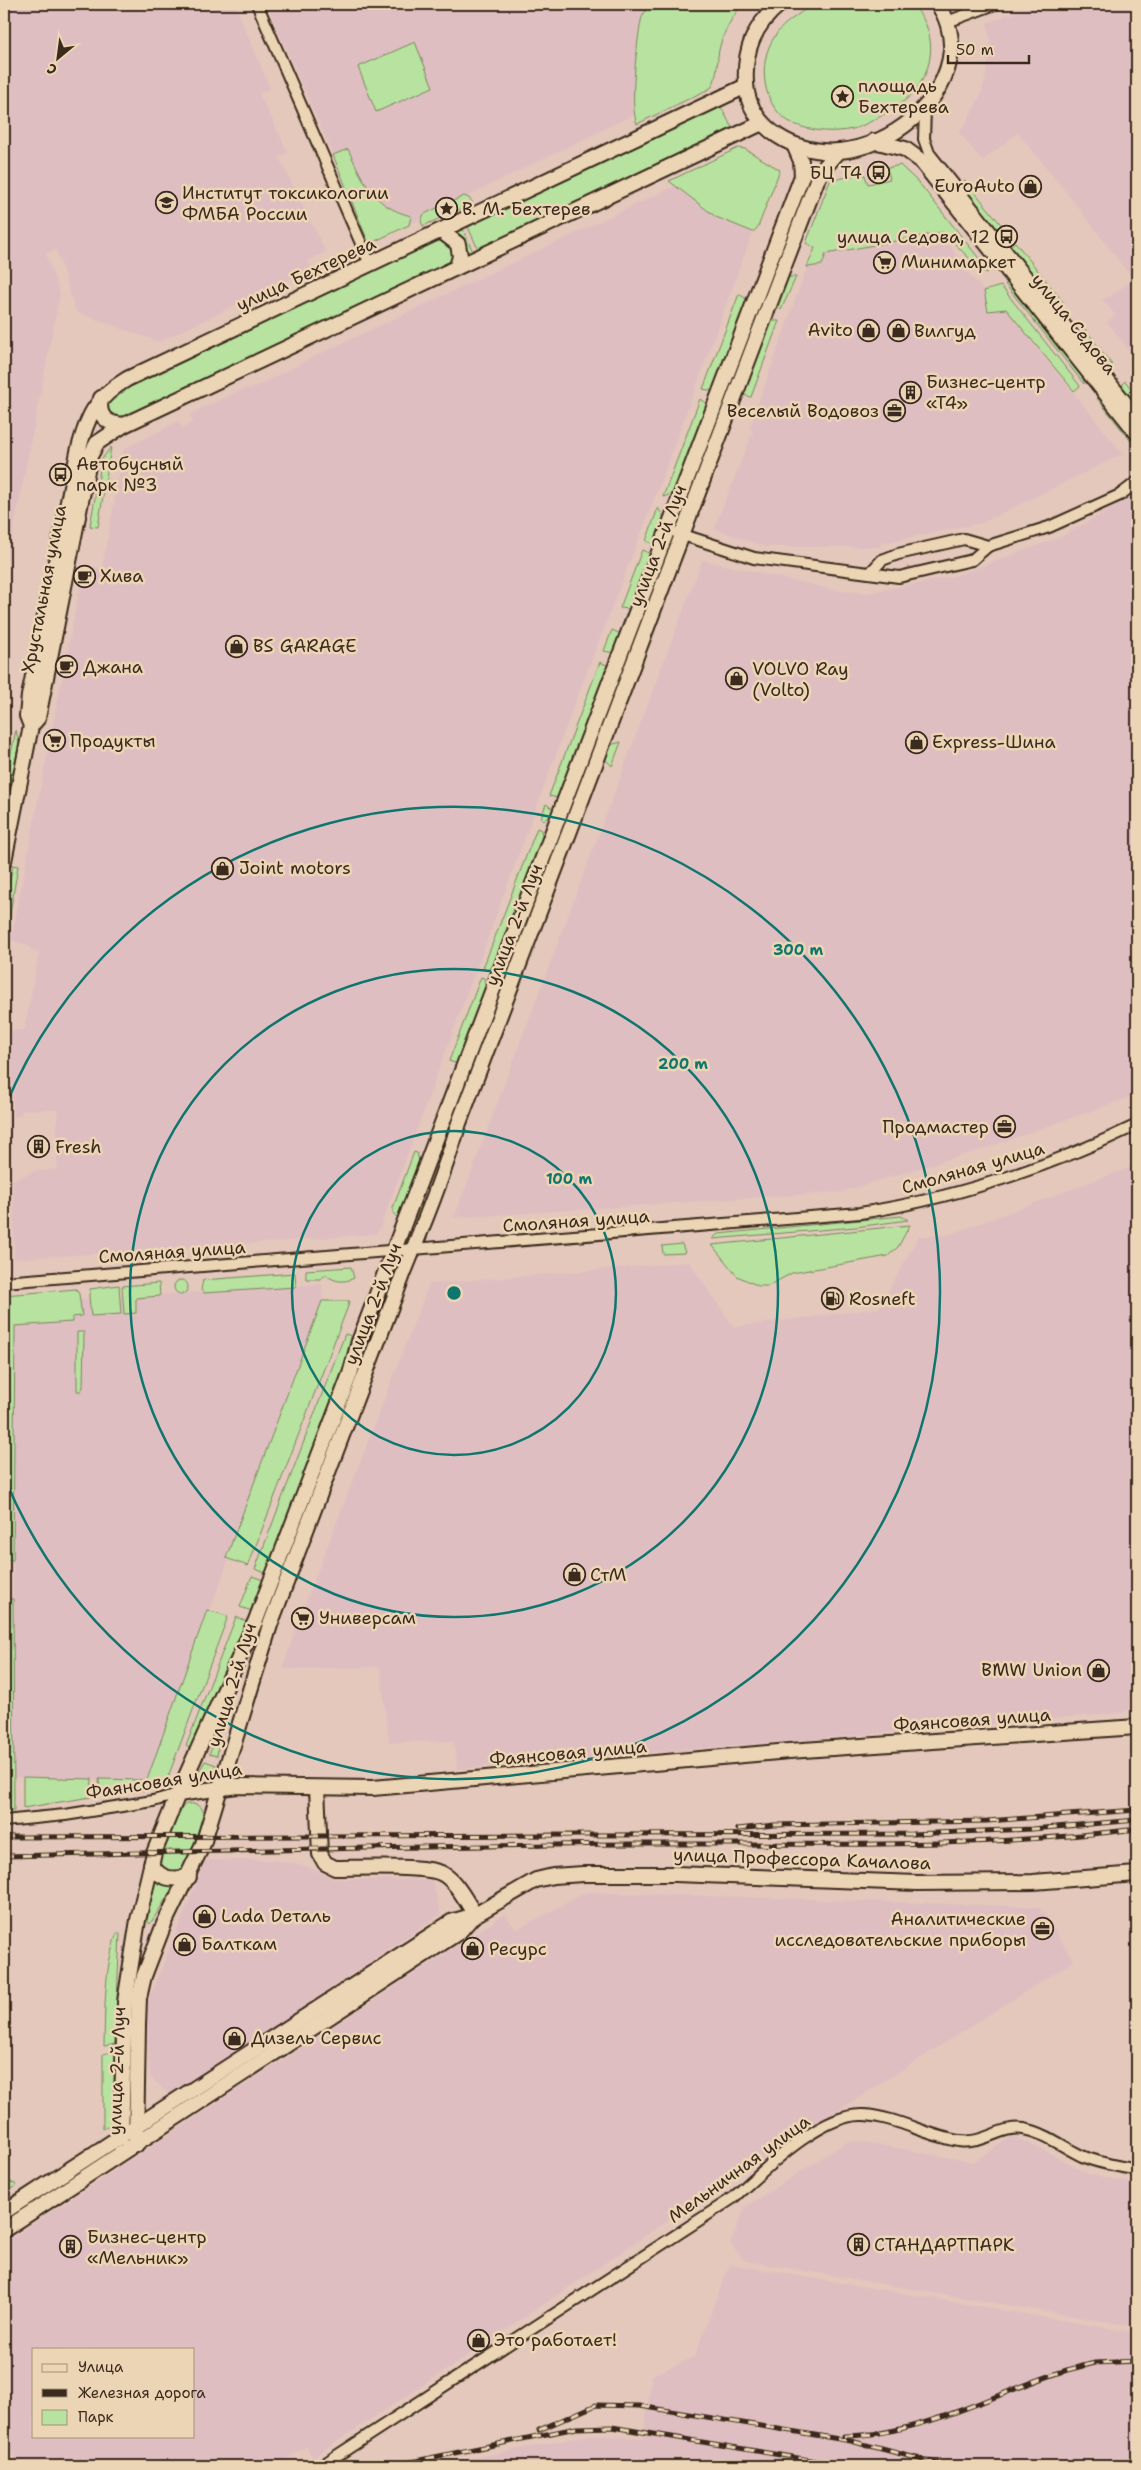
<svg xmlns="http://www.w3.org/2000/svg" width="1141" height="2470" font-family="'Shantell Sans',sans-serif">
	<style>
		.built { fill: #dfbec1; fill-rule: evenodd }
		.green { fill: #b7e29f; stroke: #79865e }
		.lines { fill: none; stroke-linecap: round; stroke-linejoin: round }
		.street-casing { stroke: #3b2a1e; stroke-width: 14 }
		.secondary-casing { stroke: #3b2a1e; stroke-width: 18 }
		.street { stroke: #ecd5b4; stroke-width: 10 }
		.secondary { stroke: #ecd5b4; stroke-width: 14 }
		.rail-casing { stroke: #3b2a1e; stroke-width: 5 }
		.rail { stroke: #ecd5b4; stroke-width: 3; stroke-dasharray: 9; stroke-linecap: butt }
		.ring { fill: none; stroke: #0f766e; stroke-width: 2.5 }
		.labels { text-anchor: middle; stroke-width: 5; stroke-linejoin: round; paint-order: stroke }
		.poi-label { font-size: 18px; fill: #3b2a1e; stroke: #ecd5b4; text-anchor: start }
		.street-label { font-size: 18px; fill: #3b2a1e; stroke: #ecd5b4 }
		.centre { fill: #0f766e; stroke: #ecd5b4; stroke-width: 2.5 }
		.ring-label { font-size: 15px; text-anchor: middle; font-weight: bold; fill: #0f766e; stroke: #ecd5b4; stroke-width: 5; stroke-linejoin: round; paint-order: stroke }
	</style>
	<rect width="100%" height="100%" fill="#e4c8bc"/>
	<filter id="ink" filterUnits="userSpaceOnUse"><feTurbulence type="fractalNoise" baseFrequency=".02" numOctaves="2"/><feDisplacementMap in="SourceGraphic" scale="10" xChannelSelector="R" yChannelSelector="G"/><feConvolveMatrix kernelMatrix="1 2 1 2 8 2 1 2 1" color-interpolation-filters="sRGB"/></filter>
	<g filter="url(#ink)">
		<g class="built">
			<polygon points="4,4 135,4 139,12 156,4 235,4 270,88 259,93 288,152 279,157 326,252 308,261 311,269 159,342 76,312 56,250 46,254 60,294 4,578"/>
			<polygon points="266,4 650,4 641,19 633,115 369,244 333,155"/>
			<polygon points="1036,4 1137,4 1137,360 1107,322 1115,315 1102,299 1111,296 1133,279 1074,202 1018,133 982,161 958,131 965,125 982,92 987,70 990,41 987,23"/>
			<polygon points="675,186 716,217 753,232 659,487 578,695 379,1231 375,1234 287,1241 14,1259 13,1180 35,1171 57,1170 57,1110 23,1110 20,1115 13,1117 11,1030 24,1030 39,953 30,949 28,945 11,940 84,565 102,568 124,449 179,421 182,428 188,425 193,422 190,415 198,410 248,387 249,390 311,358"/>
			<polygon points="943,232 962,266 984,291 988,311 1006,309 1123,454 982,523 882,543 879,547 766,547 714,529 753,431 749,429 807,267 822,265 826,254"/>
			<polygon points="1137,493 1137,1095 986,1148 841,1192 454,1218 702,560 840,591 867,593 955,576 1063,536"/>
			<polygon points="1137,1165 1137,1706 1121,1713 457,1769 454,1741 389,1742 380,1667 286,1669 283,1667 297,1625 429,1284 689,1262 734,1327 879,1308 919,1236 948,1235"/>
			<polygon points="322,1284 323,1303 147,1782 13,1777 13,1304"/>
			<polygon points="206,1860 275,1860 305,1866 335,1879 432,1880 441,1914 171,2096 150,2077 146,2006"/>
			<path d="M587 1892 1039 1907 1074 1961 710 2192 439 2375 313 2457 306 2447 275 2466H20L4 2442V2243L505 1914 516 1930ZM34 2349H194V2436H34Z"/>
			<polygon points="1012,2136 1050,2153 1089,2174 1137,2184 1137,2327 745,2261 730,2244 745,2207 847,2142 859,2141 973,2162"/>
			<polygon points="730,2264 1137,2333 1137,2466 433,2466 591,2435 643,2438 652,2375 694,2357"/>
		</g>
		<g class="green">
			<path d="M650 4H742C733 17 724 30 720 46 716 59 719 76 711 88L637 124C629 106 637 42 641 21 642 15 647 9 650 4Z"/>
			<path d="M911 4C938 28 936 69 912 94 903 103 892 110 881 116 872 121 863 126 853 129 834 133 813 132 794 124 762 110 756 63 775 36 781 26 791 20 800 13 805 10 811 5 816 4 824 2 835 4 843 4 866 4 888 4 911 4Z"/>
			<polygon points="415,42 433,87 376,112 358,67"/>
			<polygon points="721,107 732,128 478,249 468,227"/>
			<polygon points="738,148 745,149 780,170 758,227 753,232 716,217 669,181"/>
			<path d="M348 149C364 182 372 206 411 216L409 225 369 244 333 155Z"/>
			<polygon points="900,165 919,183 989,271 987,273 981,270 943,232 826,254 822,265 807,267 815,248 806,243 830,181 864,173 868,184 890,179 887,168"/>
			<polygon points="965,180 1003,227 999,231 960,184"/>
			<polygon points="464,196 469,198 473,203 450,214 446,207 444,208 447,215 423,226 421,221 424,214"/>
			<polygon points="463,229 473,252 466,255 461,238 455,232"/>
			<path d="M437 241H446L452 244 453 258 449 263 128 416H115L108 412C105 400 116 395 124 390Z"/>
			<polygon points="1015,242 1064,303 1059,307 1010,246"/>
			<polygon points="788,277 796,277 781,310 777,306"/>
			<polygon points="1009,283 1083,374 1084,384 1005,284"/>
			<polygon points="1001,286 1080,386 1074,391 1006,309 988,311 984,291"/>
			<polygon points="739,294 748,300 713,391 703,389"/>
			<polygon points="771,321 779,321 751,397 743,395"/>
			<polygon points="1085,329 1112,365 1109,367 1105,366 1083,338"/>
			<polygon points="1125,381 1137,396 1137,406 1122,386"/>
			<path d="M1097 398C1107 400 1129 432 1137 443V449Z"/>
			<polygon points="700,399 708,405 674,493 663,497"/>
			<polygon points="111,447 98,527 90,526 102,459"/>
			<polygon points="658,508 665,519 655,545 646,541"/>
			<polygon points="642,550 651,554 630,609 620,608"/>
			<polygon points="612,630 621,634 614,653 604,651"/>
			<polygon points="600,662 609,666 559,798 549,796"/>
			<polygon points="16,730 19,743 4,817 4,786"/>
			<polygon points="621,742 612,766 605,759 610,745"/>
			<polygon points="546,804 554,810 552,815 544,820 541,818"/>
			<polygon points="537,828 541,830 543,840 496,963 487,970 483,968"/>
			<polygon points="13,865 18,866 5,944 4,906"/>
			<polygon points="481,977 484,978 486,990 458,1064 449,1061"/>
			<polygon points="414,1152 417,1153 420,1165 399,1219 393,1213 393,1208"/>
			<polygon points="901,1216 908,1220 856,1227 712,1239 718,1234"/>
			<polygon points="910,1225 898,1247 888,1256 792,1273 768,1286 759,1286 737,1276 712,1245"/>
			<polygon points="682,1244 685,1253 663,1254 662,1246"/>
			<path d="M351 1267 354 1278C344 1283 335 1282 326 1275L320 1279H306V1270Z"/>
			<polygon points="295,1273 296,1287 204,1293 201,1290 203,1280"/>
			<circle cx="181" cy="1287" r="7"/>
			<polygon points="159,1283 160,1296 136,1298 136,1313 124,1314 122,1286"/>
			<polygon points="119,1285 121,1314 91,1316 89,1296 90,1289"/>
			<polygon points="76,1289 79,1294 82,1316 72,1317 72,1322 15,1326 13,1560 4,1560 4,1295"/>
			<polygon points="322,1301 350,1301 248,1566 226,1558"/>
			<polygon points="77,1332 84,1332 84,1335 83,1387 81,1391 77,1391"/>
			<polygon points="345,1334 351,1336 342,1374 266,1573 255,1569"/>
			<polygon points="252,1576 263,1580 252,1611 240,1607"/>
			<polygon points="4,1599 13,1599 14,1810 4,1811"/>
			<path d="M207 1610 228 1616 168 1777C155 1794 119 1792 100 1795L99 1779 147 1780Z"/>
			<polygon points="236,1617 247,1622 191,1749 186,1746"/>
			<polygon points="219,1741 217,1756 209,1754 215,1742"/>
			<polygon points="205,1761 216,1765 212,1777 198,1779 197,1775"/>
			<polygon points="23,1777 92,1779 91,1797 23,1808"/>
			<path d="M186 1804C217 1800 199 1836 193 1849 191 1854 189 1863 185 1867 178 1874 165 1871 161 1863 159 1851 176 1811 186 1804Z"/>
			<polygon points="155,1881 174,1886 150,1924 147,1921"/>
			<path d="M117 1933H120L115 2044 104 2046C105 2010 104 1967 117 1933Z"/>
			<polygon points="115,2051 113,2124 103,2129 103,2054"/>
			<polygon points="4,2179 17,2185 4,2193"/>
		</g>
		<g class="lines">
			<defs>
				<g id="street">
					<polyline points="257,4 370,264"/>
					<polyline points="947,22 995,4"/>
					<polyline points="925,109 924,139 929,153 1137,415"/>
					<polyline points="677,533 754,558 899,577 972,560 988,546 1049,527 1120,495 1137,482"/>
					<polyline points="870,573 882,560 898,554 964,539 988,546"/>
					<path d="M4 1282 860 1213C957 1198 1049 1167 1137 1125"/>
					<polyline points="4,1821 65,1815 153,1801 178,1794"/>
					<path d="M321 2466 733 2198C763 2171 822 2112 864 2115 897 2117 927 2136 959 2141 983 2145 1001 2125 1024 2129 1046 2133 1063 2147 1082 2156 1100 2164 1119 2166 1137 2170"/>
				</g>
				<g id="secondary">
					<path d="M780 4C754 25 744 50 746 83 748 129 797 155 839 151 890 147 947 103 951 50 952 36 947 15 937 4"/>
					<polyline points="874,141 905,149 920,160 1137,433"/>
					<polyline points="441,231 458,244 460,256 457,267"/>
					<path d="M101 398C97 417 107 424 124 425"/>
					<path d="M31 726 27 716 29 696 78 452C87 417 95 398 127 379L746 86"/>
					<polyline points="4,861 31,726 38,718 90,456 97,443 124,425 762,123"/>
					<path d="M317 1788 320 1854 325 1863 335 1868C358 1868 423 1865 441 1873 456 1880 466 1901 475 1915"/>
					<polyline points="178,1794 237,1786 373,1788 789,1751 1137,1727"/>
					<path d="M151 1864C160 1880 172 1880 189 1877"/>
					<polyline points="121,2138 125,2002 138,1920 154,1853 178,1794 256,1620 350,1374 360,1339 802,176 801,161 794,145"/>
					<path d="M136 2145 138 2025 139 1998 144 1976 164 1924 203 1844 270 1625 404 1272C424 1223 444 1174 459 1123L784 266 817 180 824 168 839 151"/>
					<polyline points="4,2212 451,1922 475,1915 536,1880 553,1876 583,1874 675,1874 917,1883 1033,1882 1137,1874"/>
					<polyline points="4,2230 459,1932 474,1915"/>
				</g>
			</defs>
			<use href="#street" class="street-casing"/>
			<use href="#secondary" class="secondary-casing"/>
			<use href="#street" class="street"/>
			<use href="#secondary" class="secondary"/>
			<defs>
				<g id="rail">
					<polyline points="738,1829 774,1825 987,1821 1137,1810"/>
					<polyline points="4,1837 912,1834 1032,1829 1137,1820"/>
					<path d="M4 1856C213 1851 422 1846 631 1844 799 1843 969 1850 1137 1829"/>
					<polyline points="539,2430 596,2405 640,2406 851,2441 947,2466"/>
					<path d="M844 2436C920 2436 995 2393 1067 2370L1095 2363 1137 2361"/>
					<polyline points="391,2466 576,2428 612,2427 846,2466"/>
				</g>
			</defs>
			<use href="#rail" class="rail-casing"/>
			<use href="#rail" class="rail"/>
		</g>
	</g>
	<g class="ring">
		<circle cx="454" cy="1293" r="162"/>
		<circle cx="454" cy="1293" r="324"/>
		<path d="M5 1107A486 486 0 1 1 5 1479"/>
	</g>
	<defs>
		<symbol id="sight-ring" viewBox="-11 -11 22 22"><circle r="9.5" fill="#ecd5b4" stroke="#3b2a1e" stroke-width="1.5"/><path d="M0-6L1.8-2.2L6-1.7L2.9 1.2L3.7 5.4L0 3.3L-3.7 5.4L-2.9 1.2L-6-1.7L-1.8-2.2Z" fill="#3b2a1e"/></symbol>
		<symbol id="bus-ring" viewBox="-11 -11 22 22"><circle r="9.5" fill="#ecd5b4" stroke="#3b2a1e" stroke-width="1.5"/><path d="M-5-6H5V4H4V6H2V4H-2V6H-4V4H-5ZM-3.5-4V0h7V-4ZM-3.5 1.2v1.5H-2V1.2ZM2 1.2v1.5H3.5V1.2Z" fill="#3b2a1e"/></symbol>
		<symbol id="shop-ring" viewBox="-11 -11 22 22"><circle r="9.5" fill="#ecd5b4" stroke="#3b2a1e" stroke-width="1.5"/><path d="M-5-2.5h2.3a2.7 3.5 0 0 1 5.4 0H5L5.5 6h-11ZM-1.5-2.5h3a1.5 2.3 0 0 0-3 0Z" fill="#3b2a1e"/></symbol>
		<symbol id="university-ring" viewBox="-11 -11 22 22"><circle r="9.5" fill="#ecd5b4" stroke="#3b2a1e" stroke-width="1.5"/><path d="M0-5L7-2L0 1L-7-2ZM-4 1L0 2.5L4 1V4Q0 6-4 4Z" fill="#3b2a1e"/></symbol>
		<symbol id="supermarket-ring" viewBox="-11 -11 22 22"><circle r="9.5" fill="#ecd5b4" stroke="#3b2a1e" stroke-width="1.5"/><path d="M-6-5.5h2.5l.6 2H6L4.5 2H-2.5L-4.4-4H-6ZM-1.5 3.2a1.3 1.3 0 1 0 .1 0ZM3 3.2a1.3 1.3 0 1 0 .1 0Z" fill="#3b2a1e"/></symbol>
		<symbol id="building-ring" viewBox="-11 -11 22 22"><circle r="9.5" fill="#ecd5b4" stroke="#3b2a1e" stroke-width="1.5"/><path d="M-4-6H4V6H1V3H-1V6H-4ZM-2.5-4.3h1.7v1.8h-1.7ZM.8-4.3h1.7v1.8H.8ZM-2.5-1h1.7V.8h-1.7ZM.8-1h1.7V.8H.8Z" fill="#3b2a1e"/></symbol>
		<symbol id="office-ring" viewBox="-11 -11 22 22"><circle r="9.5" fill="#ecd5b4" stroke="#3b2a1e" stroke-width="1.5"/><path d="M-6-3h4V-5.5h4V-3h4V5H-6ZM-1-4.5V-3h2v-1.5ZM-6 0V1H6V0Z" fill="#3b2a1e"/></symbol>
		<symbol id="cafe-ring" viewBox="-11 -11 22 22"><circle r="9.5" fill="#ecd5b4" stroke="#3b2a1e" stroke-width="1.5"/><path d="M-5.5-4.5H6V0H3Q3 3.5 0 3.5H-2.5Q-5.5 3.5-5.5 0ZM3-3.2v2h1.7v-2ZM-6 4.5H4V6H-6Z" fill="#3b2a1e"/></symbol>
		<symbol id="fuel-ring" viewBox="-11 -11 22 22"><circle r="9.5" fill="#ecd5b4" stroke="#3b2a1e" stroke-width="1.5"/><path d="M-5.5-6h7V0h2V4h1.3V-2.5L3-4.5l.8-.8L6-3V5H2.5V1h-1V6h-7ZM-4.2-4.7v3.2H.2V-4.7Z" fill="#3b2a1e"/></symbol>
	</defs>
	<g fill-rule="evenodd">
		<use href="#sight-ring" x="830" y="84" width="25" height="25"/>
		<use href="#bus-ring" x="866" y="160" width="25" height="25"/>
		<use href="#shop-ring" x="1018" y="174" width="25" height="25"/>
		<use href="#university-ring" x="154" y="190" width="25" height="25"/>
		<use href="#sight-ring" x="434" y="196" width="25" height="25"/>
		<use href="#bus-ring" x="994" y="224" width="25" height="25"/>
		<use href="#supermarket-ring" x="872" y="250" width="25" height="25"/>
		<use href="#shop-ring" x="856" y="318" width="25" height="25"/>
		<use href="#shop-ring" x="886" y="318" width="25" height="25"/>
		<use href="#building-ring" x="898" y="380" width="25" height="25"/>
		<use href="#office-ring" x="882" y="398" width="25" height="25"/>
		<use href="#bus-ring" x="48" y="462" width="25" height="25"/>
		<use href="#cafe-ring" x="72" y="564" width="25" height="25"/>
		<use href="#shop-ring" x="224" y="634" width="25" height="25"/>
		<use href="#cafe-ring" x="54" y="654" width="25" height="25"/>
		<use href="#shop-ring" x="724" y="666" width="25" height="25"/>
		<use href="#supermarket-ring" x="42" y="728" width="25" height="25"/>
		<use href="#shop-ring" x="904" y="730" width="25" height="25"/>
		<use href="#shop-ring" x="210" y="856" width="25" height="25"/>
		<use href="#office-ring" x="992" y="1114" width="25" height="25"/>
		<use href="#building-ring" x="26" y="1134" width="25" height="25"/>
		<use href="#fuel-ring" x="820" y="1286" width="25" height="25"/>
		<use href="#shop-ring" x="562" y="1562" width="25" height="25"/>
		<use href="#supermarket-ring" x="290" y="1606" width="25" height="25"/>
		<use href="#shop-ring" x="1086" y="1658" width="25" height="25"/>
		<use href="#shop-ring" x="192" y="1904" width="25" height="25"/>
		<use href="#office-ring" x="1030" y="1916" width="25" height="25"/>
		<use href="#shop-ring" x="172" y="1932" width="25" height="25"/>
		<use href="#shop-ring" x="460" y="1936" width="25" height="25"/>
		<use href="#shop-ring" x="222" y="2026" width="25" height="25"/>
		<use href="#building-ring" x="846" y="2232" width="25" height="25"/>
		<use href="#building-ring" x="58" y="2234" width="25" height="25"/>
		<use href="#shop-ring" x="466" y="2328" width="25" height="25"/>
	</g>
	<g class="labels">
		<g class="poi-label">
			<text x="858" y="92">площадь<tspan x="858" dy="21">Бехтерева</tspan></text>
			<text x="862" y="179" text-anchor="end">БЦ Т4</text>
			<text x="1015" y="192" text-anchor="end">EuroAuto</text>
			<text x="182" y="199">Институт токсикологии<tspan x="182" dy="21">ФМБА России</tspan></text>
			<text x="462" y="215">В. М. Бехтерев</text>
			<text x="990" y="243" text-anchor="end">улица Седова, 12</text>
			<text x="901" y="268">Минимаркет</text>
			<text x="853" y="336" text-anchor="end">Avito</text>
			<text x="914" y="337">Вилгуд</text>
			<text x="926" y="388">Бизнес-центр<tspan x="926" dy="21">«Т4»</tspan></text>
			<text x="879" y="417" text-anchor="end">Веселый Водовоз</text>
			<text x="76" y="470">Автобусный<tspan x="76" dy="21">парк №3</tspan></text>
			<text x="100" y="582">Хива</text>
			<text x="253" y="652">BS GARAGE</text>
			<text x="83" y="673">Джана</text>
			<text x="752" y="675">VOLVO Ray<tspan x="752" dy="21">(Volto)</tspan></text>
			<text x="70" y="747">Продукты</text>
			<text x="932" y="748">Express-Шина</text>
			<text x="239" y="874">Joint motors</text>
			<text x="989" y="1133" text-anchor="end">Продмастер</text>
			<text x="55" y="1153">Fresh</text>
			<text x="849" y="1305">Rosneft</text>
			<text x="590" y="1581">СтМ</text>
			<text x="319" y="1624">Универсам</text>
			<text x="1082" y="1676" text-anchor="end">BMW Union</text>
			<text x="221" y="1922">Lada Dеталь</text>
			<text x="1026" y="1925" text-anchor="end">Аналитические<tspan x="1026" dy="21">исследовательские приборы</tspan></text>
			<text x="201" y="1950">Балткам</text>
			<text x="489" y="1955">Ресурс</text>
			<text x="251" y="2044">Дизель Сервис</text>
			<text x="87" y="2243">Бизнес-центр<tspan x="87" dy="21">«Мельник»</tspan></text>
			<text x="874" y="2251">СТАНДАРТПАРК</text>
			<text x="494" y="2346">Это работает!</text>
		</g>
		<g class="street-label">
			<text transform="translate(306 274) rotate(-25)" y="6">улица Бехтерева</text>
			<text transform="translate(1074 324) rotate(51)" y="6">улица Седова</text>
			<text transform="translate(658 546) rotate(-69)" y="6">улица 2-й Луч</text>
			<text transform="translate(44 589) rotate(-79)" y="6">Хрустальная улица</text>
			<text transform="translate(514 925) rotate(-69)" y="6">улица 2-й Луч</text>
			<text transform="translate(973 1168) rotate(-16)" y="6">Смоляная улица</text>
			<text transform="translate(576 1221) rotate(-4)" y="6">Смоляная улица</text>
			<text transform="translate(172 1252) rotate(-4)" y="6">Смоляная улица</text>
			<text transform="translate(373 1304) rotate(-69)" y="6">улица 2-й Луч</text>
			<text transform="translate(232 1685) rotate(-73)" y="6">улица 2-й Луч</text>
			<text transform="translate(972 1720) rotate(-4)" y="6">Фаянсовая улица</text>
			<text transform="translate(568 1753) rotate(-5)" y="6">Фаянсовая улица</text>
			<text transform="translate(164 1781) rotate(-9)" y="6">Фаянсовая улица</text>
			<text transform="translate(802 1859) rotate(2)" y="6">улица Профессора Качалова</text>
			<text transform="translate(117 2071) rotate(-88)" y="6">улица 2-й Луч</text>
			<text transform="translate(739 2169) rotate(-36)" y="6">Мельничная улица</text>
		</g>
	</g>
	<circle cx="454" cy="1293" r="8" class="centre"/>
	<g class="ring-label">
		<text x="798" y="955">300 m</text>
		<text x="683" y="1069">200 m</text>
		<text x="569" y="1184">100 m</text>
	</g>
	<rect width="1141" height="2470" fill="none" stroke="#ecd5b4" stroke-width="20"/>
	<rect x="10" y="10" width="1121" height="2450" fill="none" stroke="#3b2a1e" stroke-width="2" filter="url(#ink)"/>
	<rect x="32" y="2348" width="162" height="90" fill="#ecd5b4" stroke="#a59178"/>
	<rect x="42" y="2364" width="25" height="8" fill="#ecd5b4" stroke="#a59178"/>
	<text x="78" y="2372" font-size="15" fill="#3b2a1e">Улица</text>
	<rect x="42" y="2389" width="25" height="8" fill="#3b2a1e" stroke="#a59178"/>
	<text x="78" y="2398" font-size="15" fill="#3b2a1e">Железная дорога</text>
	<rect x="42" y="2410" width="25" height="15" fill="#b7e29f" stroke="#a59178"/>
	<text x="78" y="2422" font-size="15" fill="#3b2a1e">Парк</text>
	<g transform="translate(58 58) rotate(209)" stroke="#ecd5b4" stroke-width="4" paint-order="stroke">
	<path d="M0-4L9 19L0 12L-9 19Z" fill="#3b2a1e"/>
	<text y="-8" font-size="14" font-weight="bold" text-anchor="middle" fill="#3b2a1e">С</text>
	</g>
	<path d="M948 55v8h81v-8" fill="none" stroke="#3b2a1e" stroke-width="2.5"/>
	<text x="956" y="55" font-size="15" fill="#3b2a1e" stroke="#ecd5b4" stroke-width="4" paint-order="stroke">50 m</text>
</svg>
